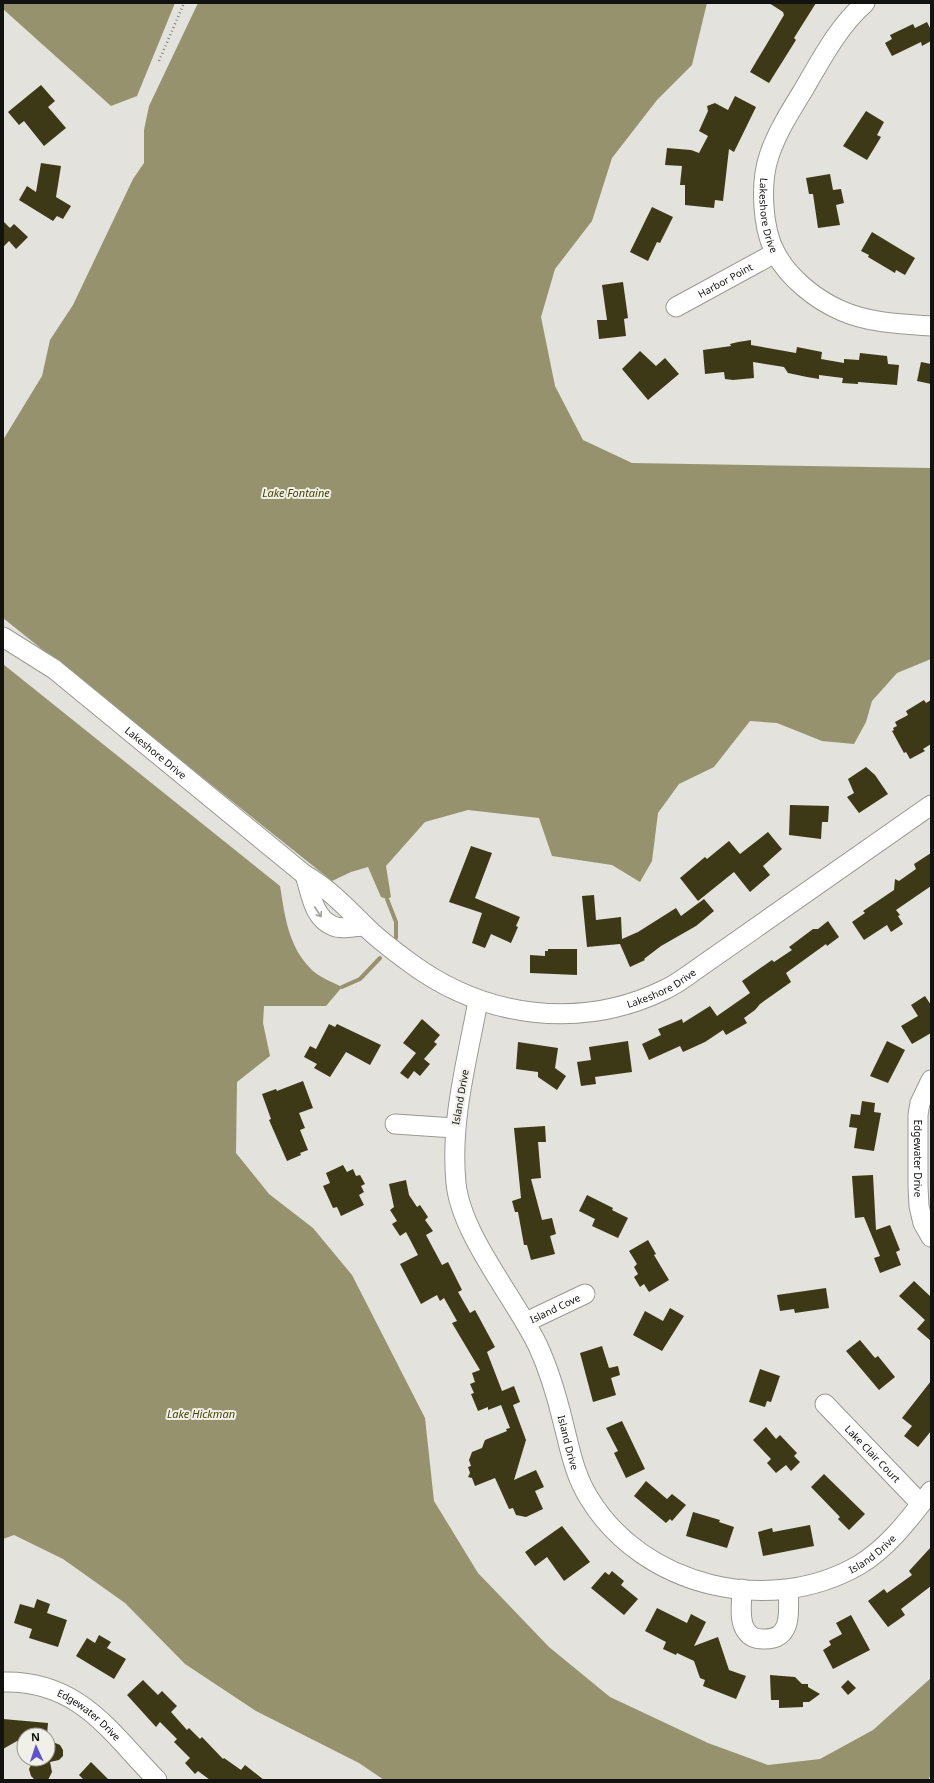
<svg xmlns="http://www.w3.org/2000/svg" width="934" height="1783" font-family="'Noto Sans',sans-serif">
	<style>
		.water { fill: #96926d }
		.lines { fill: none; stroke-linecap: round; stroke-linejoin: round }
		.stream { stroke: #96926d; stroke-width: 4 }
		.building { fill: #3d3916 }
		.minor-casing { stroke: #999993; stroke-width: 21 }
		.path { stroke: #82827d; stroke-width: 2.5; stroke-dasharray: 1 3; stroke-linecap: butt }
		.minor { stroke: #fff; stroke-width: 19 }
		.oneway { stroke: #a0a09f }
		.labels { text-anchor: middle; stroke-width: 4; stroke-linejoin: round; paint-order: stroke }
		.street-label { font-size: 10px; fill: #121210; stroke: #f0f0e9 }
		.water-label { font-size: 11px; font-style: italic; fill: #4b4400; stroke: #f0f0e9 }
	</style>
	<rect width="100%" height="100%" fill="#e3e2dc"/>
	<g class="water">
		<polygon points="3,3 175,3 137,96 111,106 3,9"/>
		<polygon points="198,3 707,3 692,65 657,100 612,158 592,221 555,269 541,317 555,386 583,440 632,463 931,468 931,659 897,673 872,701 866,722 854,744 822,741 777,723 750,721 714,767 679,784 658,813 652,861 640,882 612,865 552,856 539,818 468,810 425,822 386,866 391,897 387,899 381,897 368,867 351,872 332,881 3,618 3,440 42,376 50,340 73,305 133,179 144,163 144,130 149,106"/>
		<path d="M3 664 280 886C285 916 288 945 310 968 317 976 332 982 342 987L326 1006H264L263 1023 270 1056 237 1082 236 1153 269 1194 313 1228 352 1275 425 1418 434 1501 478 1573 549 1647 610 1697 708 1743 768 1765 820 1759 873 1730 931 1678V1775L928 1780H384L359 1763 256 1711 185 1664 125 1603 63 1559 14 1535 3 1539Z"/>
	</g>
	<g class="lines">
		<g class="stream">
			<polyline points="387,899 396,922 396,938"/>
			<polyline points="342,987 360,979 380,958"/>
		</g>
	</g>
	<g class="building">
		<polygon points="769,3 816,3 794,38 796,40 769,83 750,72 784,15 783,12"/>
		<polygon points="927,22 931,30 931,41 922,46 921,42 892,56 885,43 892,39 890,35 913,24 915,28"/>
		<polygon points="41,85 55,101 48,107 66,128 44,146 24,121 19,125 8,112"/>
		<polygon points="735,96 756,107 734,152 729,149 723,201 715,200 714,208 685,205 685,185 680,185 682,166 665,165 667,148 691,150 699,153 708,136 699,131 708,111 707,106 715,103 728,110"/>
		<polygon points="866,111 884,122 877,135 881,137 867,160 843,146"/>
		<polygon points="41,163 61,166 56,197 71,206 63,219 57,216 53,221 19,200 27,186 36,192"/>
		<polygon points="830,174 833,190 841,189 844,203 836,205 840,225 818,228 813,194 809,194 806,178"/>
		<polygon points="652,207 673,217 660,243 657,242 648,261 630,252"/>
		<polygon points="3,221 10,228 14,224 28,237 16,249 9,241 3,247"/>
		<polygon points="872,232 915,258 905,275 896,270 895,273 868,257 869,255 861,251"/>
		<polygon points="623,282 628,318 624,319 626,336 599,339 597,320 607,320 602,285"/>
		<polygon points="751,340 751,345 796,353 797,347 822,352 821,359 844,363 844,359 859,360 860,353 887,356 888,364 899,365 897,385 858,382 858,384 842,383 843,378 819,375 819,379 807,377 788,373 784,367 753,362 754,378 733,380 725,379 724,372 705,374 703,350 731,346 730,344 738,342"/>
		<polygon points="640,351 656,366 665,358 679,374 648,400 622,369"/>
		<polygon points="921,362 931,364 931,384 917,381"/>
		<polygon points="924,700 926,703 931,700 931,744 923,749 925,751 910,759 906,752 904,753 892,731 894,730 893,728 897,726 895,722 908,715 906,711"/>
		<polygon points="866,767 875,775 888,794 859,813 847,797 854,793 848,779"/>
		<polygon points="790,805 829,806 828,822 822,822 821,839 789,835"/>
		<polygon points="768,832 782,849 763,866 770,875 750,892 734,872 698,901 680,878 705,857 707,859 729,841 740,854"/>
		<polygon points="471,846 492,853 475,898 520,917 516,926 518,927 511,943 491,934 485,948 472,943 482,913 449,902"/>
		<polygon points="931,853 931,886 896,910 900,915 898,916 903,924 891,932 887,925 864,940 852,922 865,913 863,911 894,890 895,879 899,881 916,869 914,864"/>
		<polygon points="594,895 596,920 621,917 622,939 638,932 676,908 681,916 704,899 714,911 696,926 661,946 644,959 645,960 630,967 620,944 587,947 582,896"/>
		<polygon points="828,921 839,937 827,946 826,944 786,973 791,982 760,1004 755,1010 744,1018 747,1023 726,1035 723,1030 705,1042 683,1052 680,1046 649,1060 642,1044 661,1035 658,1029 682,1019 683,1023 710,1006 717,1016 750,993 742,981 772,960 774,962 792,950 789,947 813,929 818,929"/>
		<polygon points="548,949 577,949 577,975 530,973 530,955 545,956 545,951 548,951"/>
		<polygon points="925,996 931,1005 931,1033 912,1044 901,1026 918,1016 911,1005"/>
		<polygon points="422,1019 440,1035 434,1042 437,1044 424,1059 430,1064 420,1076 414,1071 408,1079 400,1073 416,1053 403,1043"/>
		<polygon points="329,1024 335,1027 337,1024 381,1045 370,1065 346,1052 330,1077 314,1068 317,1064 304,1057 310,1046 316,1049"/>
		<polygon points="628,1041 632,1072 595,1077 596,1084 581,1086 577,1062 591,1060 589,1047"/>
		<polygon points="887,1041 905,1050 888,1083 870,1076"/>
		<polygon points="518,1042 558,1048 555,1068 566,1076 557,1090 538,1077 538,1072 516,1069"/>
		<polygon points="303,1081 313,1108 299,1113 305,1128 300,1130 308,1150 300,1153 301,1155 287,1161 269,1120 271,1119 262,1094 276,1089 277,1091"/>
		<polygon points="862,1101 875,1103 874,1112 881,1113 874,1151 854,1148 857,1128 849,1127 851,1114 860,1115"/>
		<polygon points="545,1126 546,1142 538,1142 541,1178 531,1179 542,1220 552,1218 556,1234 550,1236 555,1254 531,1260 527,1245 524,1245 518,1212 515,1212 512,1201 521,1198 514,1128"/>
		<polygon points="343,1165 347,1172 353,1169 356,1176 360,1175 365,1184 361,1186 364,1192 359,1195 364,1205 341,1216 337,1207 333,1208 323,1186 330,1183 326,1173"/>
		<polygon points="873,1175 876,1230 890,1225 900,1250 896,1252 901,1265 880,1273 874,1258 880,1256 864,1217 855,1218 852,1176"/>
		<polygon points="406,1180 409,1195 417,1207 420,1205 428,1217 425,1220 433,1231 426,1235 442,1265 448,1262 462,1290 458,1292 470,1313 475,1310 495,1347 487,1352 502,1391 514,1386 520,1402 513,1405 526,1440 514,1480 536,1470 544,1487 535,1491 543,1509 526,1517 516,1515 513,1508 509,1509 495,1478 475,1486 472,1478 468,1477 470,1473 468,1467 471,1466 469,1460 472,1452 482,1448 485,1440 507,1431 506,1429 510,1428 501,1405 488,1410 488,1407 478,1411 471,1394 474,1393 470,1384 475,1382 472,1373 480,1370 452,1323 457,1321 444,1298 440,1301 437,1295 421,1304 400,1264 418,1255 406,1232 400,1236 392,1224 397,1221 390,1210 394,1207 389,1184"/>
		<polygon points="587,1195 613,1208 612,1210 628,1218 618,1238 592,1226 595,1219 579,1211"/>
		<polygon points="648,1240 656,1254 654,1255 669,1280 649,1292 644,1284 640,1287 634,1277 638,1274 634,1267 637,1264 629,1251"/>
		<polygon points="914,1281 931,1297 931,1341 917,1329 925,1320 899,1296"/>
		<polygon points="826,1288 829,1308 795,1313 794,1309 780,1311 777,1295"/>
		<polygon points="670,1308 684,1316 662,1351 633,1335 645,1311 663,1321"/>
		<polygon points="860,1340 875,1358 878,1356 895,1377 879,1390 846,1351"/>
		<polygon points="602,1346 609,1368 618,1366 620,1375 611,1378 616,1395 593,1402 580,1353"/>
		<polygon points="760,1369 780,1376 771,1402 767,1401 765,1407 749,1402"/>
		<polygon points="931,1381 931,1431 918,1447 904,1436 912,1426 902,1418"/>
		<polygon points="622,1421 645,1469 626,1478 614,1453 618,1451 606,1428"/>
		<polygon points="766,1427 776,1439 780,1435 797,1453 794,1456 800,1462 791,1471 786,1465 776,1473 767,1463 771,1459 753,1440"/>
		<polygon points="824,1474 865,1514 849,1530 838,1519 840,1517 811,1487"/>
		<polygon points="646,1481 667,1499 672,1494 686,1505 672,1521 670,1519 666,1523 634,1496"/>
		<polygon points="693,1512 720,1520 719,1522 734,1527 727,1548 686,1536"/>
		<polygon points="810,1525 814,1546 763,1556 758,1532 772,1528 773,1532"/>
		<polygon points="562,1526 590,1562 564,1581 547,1557 535,1566 525,1552"/>
		<polygon points="931,1547 931,1586 901,1609 905,1615 888,1627 868,1601 884,1589 887,1593 912,1575 909,1571"/>
		<polygon points="612,1571 624,1581 621,1585 638,1599 624,1615 591,1588 605,1572 609,1575"/>
		<polygon points="37,1599 50,1604 47,1613 67,1620 58,1647 29,1638 32,1629 14,1623 20,1604 34,1608"/>
		<polygon points="657,1608 687,1623 691,1614 706,1622 694,1646 718,1637 729,1670 746,1676 736,1699 703,1686 705,1680 700,1678 694,1661 677,1653 676,1655 663,1649 666,1642 645,1631"/>
		<polygon points="851,1615 870,1650 833,1669 823,1650 831,1645 829,1641 842,1634 836,1623"/>
		<polygon points="99,1635 111,1642 107,1648 126,1659 114,1679 76,1656 87,1638 95,1643"/>
		<polygon points="770,1675 795,1677 802,1684 808,1684 808,1687 820,1694 809,1702 803,1702 803,1707 779,1708 779,1700 771,1700"/>
		<polygon points="143,1680 158,1695 162,1691 177,1706 171,1712 187,1730 189,1728 200,1739 202,1737 223,1759 224,1758 241,1770 245,1765 264,1780 210,1780 198,1771 195,1774 185,1763 190,1758 174,1742 177,1739 160,1722 156,1727 127,1695"/>
		<polygon points="848,1680 856,1688 848,1695 841,1687"/>
		<polygon points="3,1719 48,1723 47,1735 24,1735 24,1753 17,1741 3,1749"/>
		<polygon points="48,1740 60,1745 63,1750 63,1756 59,1760 50,1762 52,1772 48,1780 35,1780 31,1776 29,1769 31,1765 27,1759 48,1759"/>
		<polygon points="91,1762 109,1780 84,1780 79,1775"/>
	</g>
	<g class="lines">
		<defs>
			<g id="minor">
				<path id="s1" d="M865 3C838 27 822 58 804 89 791 110 777 132 769 156 760 183 762 229 776 254 789 278 816 300 842 311 869 323 901 324 931 326"/>
				<path id="s2" d="M676 307 775 253"/>
				<path id="s3" d="M3 637 54 669 305 875C328 888 346 907 365 926 378 939 394 951 409 962 484 1018 581 1031 666 989 677 984 687 976 697 969L931 805"/>
				<path d="M305 875C311 893 313 918 333 926 342 930 355 926 365 926"/>
				<path id="s4" d="M478 1001C467 1061 450 1121 456 1183 461 1235 515 1298 538 1346 549 1370 557 1397 563 1422 570 1449 574 1474 589 1498 643 1587 769 1617 859 1565 889 1547 910 1518 931 1491"/>
				<path id="s5" d="M931 1080 920 1103 918 1115V1186L919 1206 923 1223 931 1237"/>
				<polyline points="395,1124 454,1128"/>
				<path id="s6" d="M526 1322 585 1294"/>
				<path id="s7" d="M825 1404 921 1504"/>
				<path d="M742 1589C742 1602 738 1622 747 1632 751 1638 757 1639 763 1639 793 1640 789 1611 788 1590"/>
				<path id="s8" d="M3 1682C79 1680 110 1732 157 1780"/>
			</g>
		</defs>
		<use href="#minor" class="minor-casing"/>
		<polyline class="path" points="159,61 184,3"/>
		<use href="#minor" class="minor"/>
	</g>
	<defs><path id="oneway-shaft" d="M-6 0H5M1.5-3L5.5 0L1.5 3" fill="none" stroke-width="1.6" stroke-linecap="round" stroke-linejoin="round"/></defs>
	<use class="oneway" href="#oneway-shaft" transform="translate(318 912) rotate(57)"/>
	<g class="labels">
		<g class="street-label">
			<text dy="4" stroke="none"><textPath href="#s1" startOffset="242">Lakeshore Drive</textPath></text>
			<text dy="4" stroke="none"><textPath href="#s2" startOffset="56">Harbor Point</textPath></text>
			<text dy="4" stroke="none"><textPath href="#s3" startOffset="192">Lakeshore Drive</textPath></text>
			<text dy="4" stroke="none"><textPath href="#s3" startOffset="789">Lakeshore Drive</textPath></text>
			<text transform="translate(460 1097) rotate(-80)" y="4">Island Drive</text>
			<text dy="4" stroke="none"><textPath href="#s5" startOffset="81">Edgewater Drive</textPath></text>
			<text dy="4" stroke="none"><textPath href="#s6" startOffset="32">Island Cove</textPath></text>
			<text dy="4" stroke="none"><textPath href="#s4" startOffset="469">Island Drive</textPath></text>
			<text dy="4" stroke="none"><textPath href="#s7" startOffset="69">Lake Clair Court</textPath></text>
			<text dy="4" stroke="none"><textPath href="#s4" startOffset="852">Island Drive</textPath></text>
			<text dy="4" stroke="none"><textPath href="#s8" startOffset="95">Edgewater Drive</textPath></text>
		</g>
		<g class="water-label">
			<text x="296" y="497">Lake Fontaine</text>
			<text x="201" y="1418">Lake Hickman</text>
		</g>
	</g>
	<rect width="934" height="1783" fill="none" stroke="#121210" stroke-width="8"/>
	<g transform="translate(36 1747) rotate(357)"><circle r="19" fill="#f0f0e9" stroke="#979792"/>
	<path d="M0-3L7 15L0 10L-7 15Z" fill="#5f53cb"/>
	<text y="-6" font-size="11" font-weight="bold" text-anchor="middle" fill="#121210">N</text>
	</g>
</svg>
